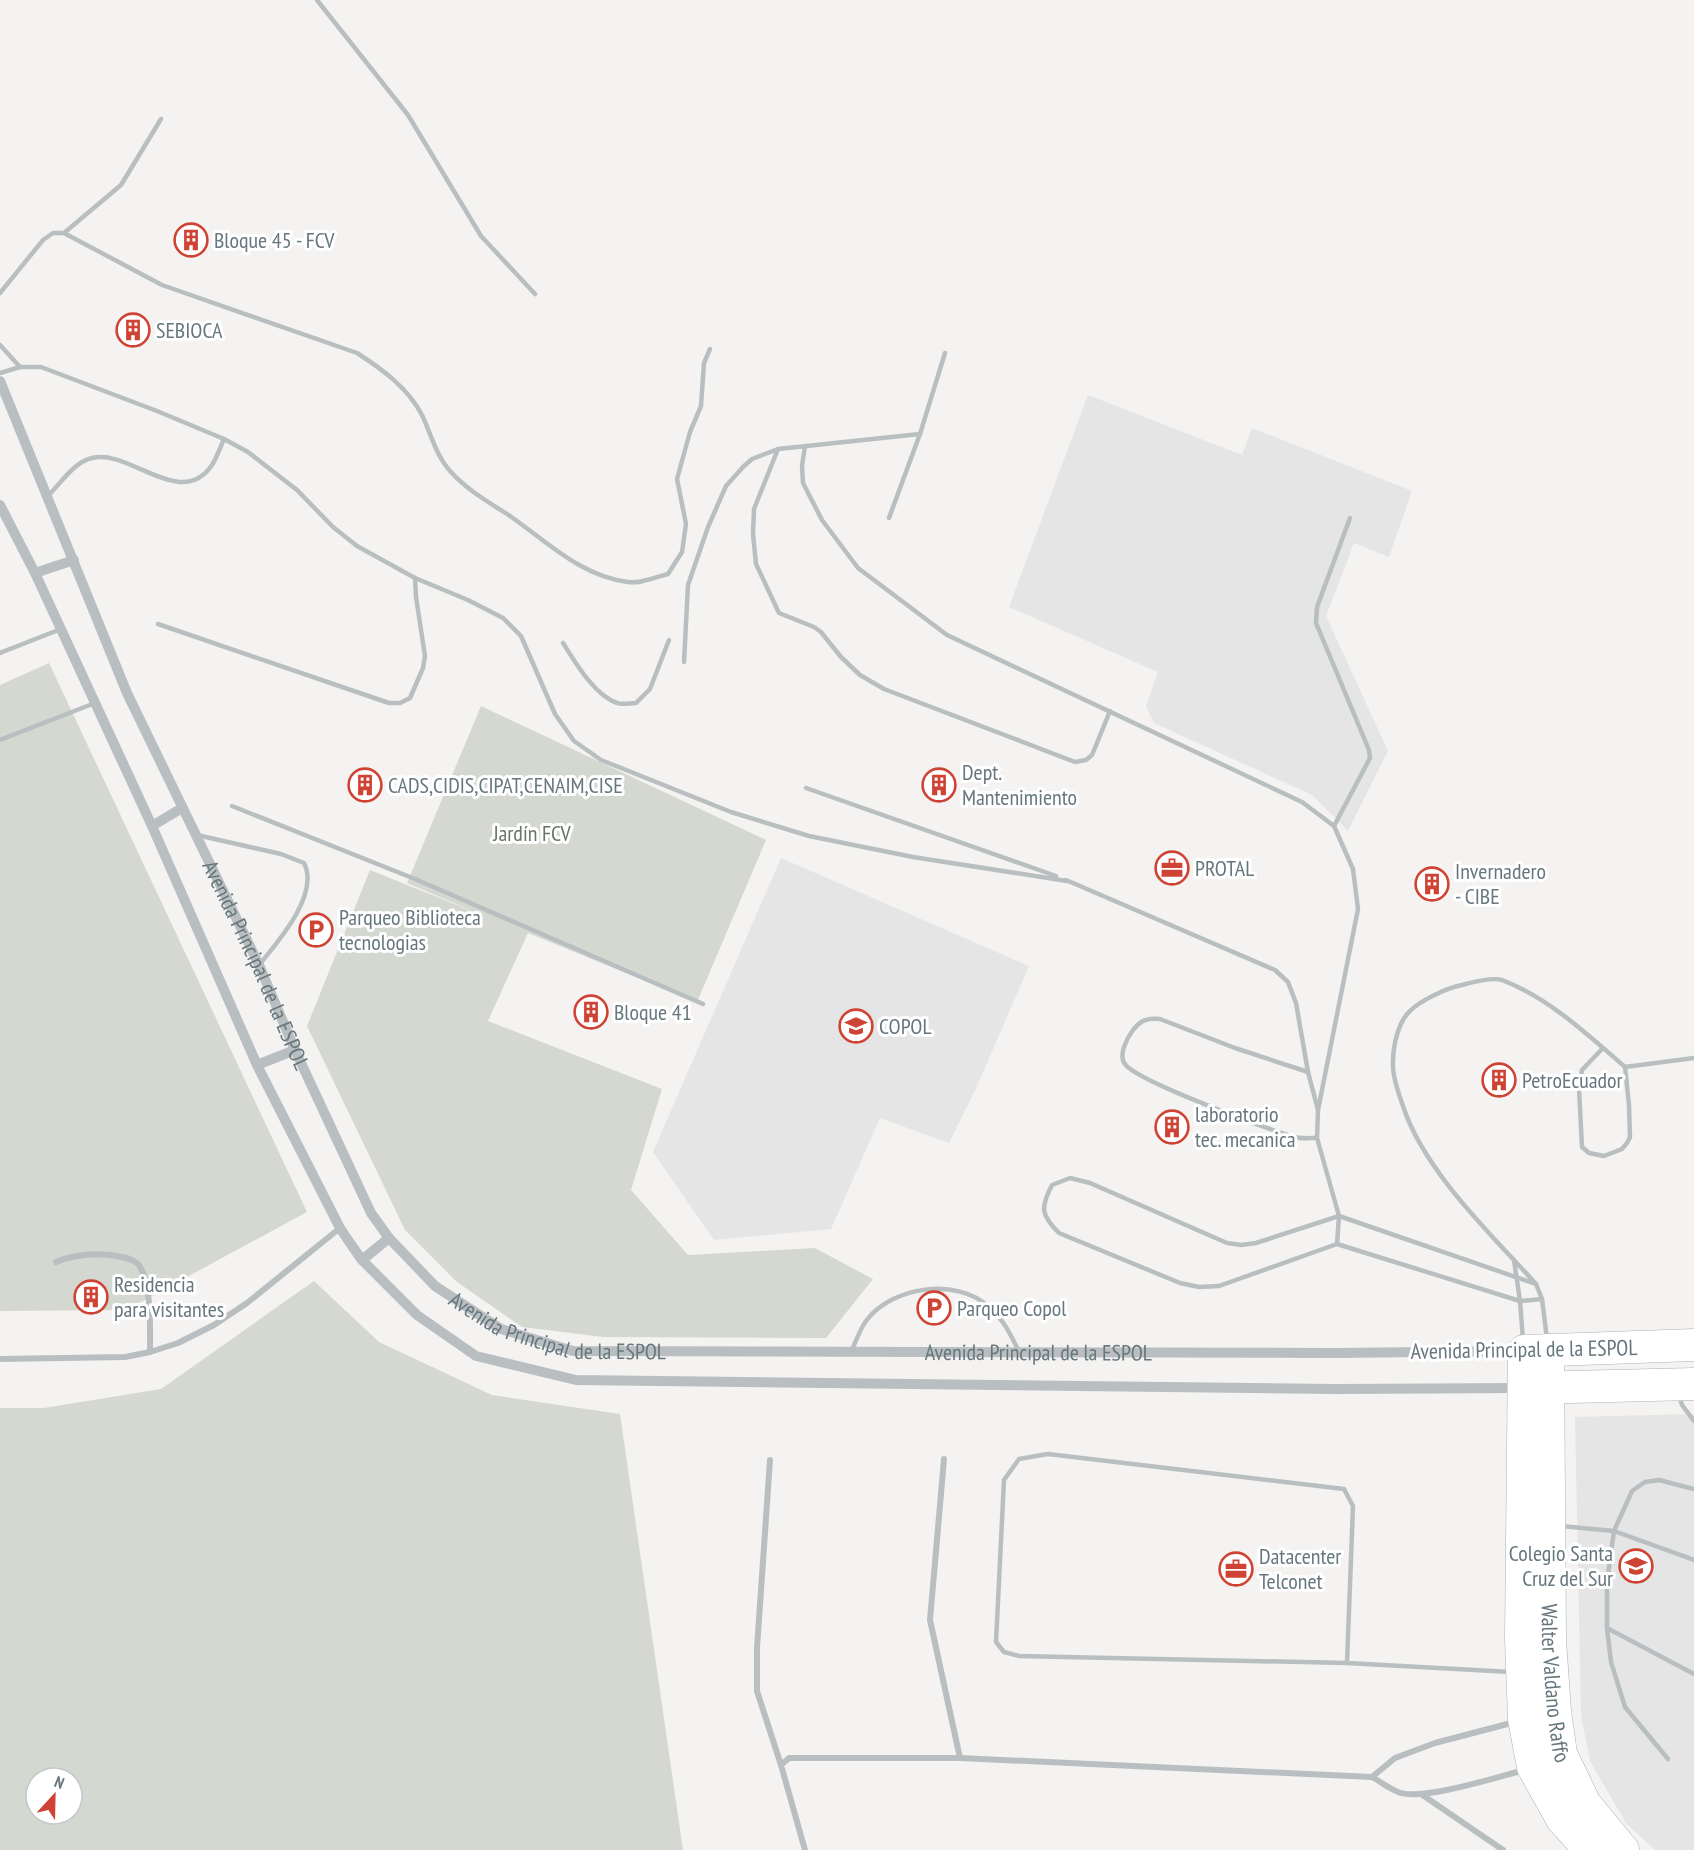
<svg xmlns="http://www.w3.org/2000/svg" width="1694" height="1850" font-family="'PT Sans Narrow',sans-serif">
	<style>
		.built { fill: #e4e5e4 }
		.green { fill: #d4d8d0; fill-rule: evenodd }
		.lines { fill: none; stroke-linecap: round; stroke-linejoin: round }
		.secondary-casing { stroke: #abb2b5; stroke-width: 33 }
		.service { stroke: #b9bec0; stroke-width: 4.5 }
		.minor { stroke: #b9bec0; stroke-width: 6 }
		.tertiary { stroke: #b9bec0; stroke-width: 10 }
		.secondary { stroke: #fff; stroke-width: 32 }
		.labels { text-anchor: middle; stroke-width: 6; stroke-linejoin: round; paint-order: stroke }
		.poi-label { font-size: 22px; fill: #66777e; stroke: #fff; text-anchor: start }
		.park-label { font-size: 22px; fill: #6a7664; stroke: #fff }
		.street-label { font-size: 22px; fill: #66777e; stroke: #fff }
	</style>
	<rect width="100%" height="100%" fill="#f4f3f1"/>
	<g class="built">
		<polygon points="1088,395 1242,455 1252,428 1412,491 1389,557 1354,543 1326,616 1388,751 1348,831 1312,795 1154,723 1146,706 1158,672 1009,607"/>
		<polygon points="781,858 1029,966 977,1086 949,1143 880,1118 831,1229 714,1240 653,1152"/>
		<polygon points="1694,1414 1694,1850 1655,1850 1626,1823 1590,1761 1581,1715 1575,1417"/>
	</g>
	<g class="green">
		<polygon points="49,663 307,1212 126,1310 0,1311 0,685"/>
		<polygon points="481,706 766,840 697,1002 528,933 488,1021 662,1089 631,1190 688,1255 815,1248 873,1279 826,1338 603,1337 522,1327 457,1282 405,1230 307,1026 370,870 482,915 407,883"/>
		<path d="M314 1281 379 1342 492 1395 620 1414 683 1850H0V1408H44L161 1389ZM36 1778H72V1814H36Z"/>
	</g>
	<g class="lines">
		<defs>
			<g id="secondary">
				<path id="s2" d="M1548 1350 1550 1640 1555 1711 1561 1754 1585 1804 1623 1850"/>
				<polyline points="1530,1388 1694,1384"/>
				<polyline points="1590,1850 1562,1819 1533,1767 1524,1719 1521,1639 1524,1351 1694,1345"/>
			</g>
		</defs>
		<use href="#secondary" class="secondary-casing"/>
		<g class="service">
			<polyline points="317,0 408,115 481,236 535,294"/>
			<polyline points="64,233 121,185 161,119"/>
			<path d="M0 293 43 240 53 233H64L162 285 357 353C382 369 408 388 422 415 431 434 436 456 451 472 467 490 490 503 510 516 546 541 582 577 628 582 640 584 656 577 668 574L682 552 686 524 677 479 690 432 701 406 704 363 710 349"/>
			<polyline points="0,345 20,367"/>
			<polyline points="0,373 20,367 41,367 157,411 224,439 248,452 297,490 333,527 357,546 415,578 468,600 503,618 521,636 555,714 574,741 601,760 731,812 809,836 913,857 1067,881"/>
			<polyline points="805,446 802,466 803,483 822,520 858,568 947,635 1302,802 1334,826 1353,869 1358,909 1318,1110"/>
			<polyline points="778,449 754,509 753,534 756,564 779,613 814,627 821,632 841,657 860,675 884,689 1075,762 1086,760 1092,755 1110,711"/>
			<path d="M47 497C60 484 74 462 92 458 129 448 181 511 212 465 217 457 220 448 224 439"/>
			<polyline points="889,518 920,434"/>
			<polyline points="158,624 389,703 400,703 410,698 423,668 425,656 416,597 415,578"/>
			<path d="M563 643C575 662 594 695 617 703 622 705 630 703 636 703L650 689 669 640"/>
			<polyline points="0,653 61,629"/>
			<polyline points="684,662 688,585 708,527 726,486 743,467 752,459 778,449 920,434 945,353"/>
			<polyline points="0,740 95,703"/>
			<polyline points="806,788 1056,876"/>
			<polyline points="232,806 415,879 703,1004"/>
			<polyline points="1334,826 1370,758 1369,750 1316,623 1317,607 1350,518"/>
			<path d="M197 835 281 854 304 863C320 894 278 942 259 965"/>
			<polyline points="1066,880 1275,970 1288,982 1296,1003 1308,1072 1318,1110 1317,1138 1339,1216 1337,1244"/>
			<polyline points="1625,1067 1694,1058"/>
			<path d="M1308 1072 1235 1048 1160 1019C1147 1018 1141 1020 1133 1030 1127 1038 1118 1055 1125 1064 1136 1081 1268 1129 1294 1137 1301 1139 1310 1138 1317 1138"/>
			<polyline points="1514,1260 1520,1301 1523,1340"/>
			<path d="M1536 1284 1339 1216 1256 1243 1241 1245 1227 1243 1090 1183 1070 1178 1052 1185C1040 1208 1041 1215 1059 1233L1180 1283 1199 1287 1219 1286 1337 1244 1520 1301 1542 1299"/>
			<path d="M1547 1339 1542 1299 1536 1284C1491 1234 1424 1171 1403 1106 1399 1095 1392 1073 1393 1062 1393 1046 1398 1022 1410 1011 1421 1000 1447 988 1462 985 1473 982 1492 977 1502 980 1549 998 1588 1035 1625 1067L1629 1105 1630 1137 1627 1143 1622 1149 1604 1156 1589 1153 1582 1147 1579 1089 1582 1070 1603 1048"/>
			<path d="M852 1350C856 1341 860 1329 866 1321 892 1286 957 1277 989 1307 1004 1320 1011 1335 1019 1352"/>
			<polyline points="1679,1395 1682,1405 1694,1421"/>
			<polyline points="1561,1526 1614,1531 1694,1560"/>
			<polyline points="1607,1628 1694,1674"/>
			<polyline points="1347,1663 1353,1506 1344,1489 1048,1454 1019,1459 1004,1480 996,1642 1004,1652 1019,1656 1347,1663 1511,1672"/>
			<polyline points="1668,1759 1625,1707 1611,1662 1607,1628 1607,1582 1614,1531 1632,1491 1645,1482 1659,1480 1694,1489"/>
		</g>
		<g class="minor">
			<path d="M56 1262C73 1255 93 1253 111 1255 120 1257 131 1257 138 1264 152 1280 150 1331 150 1352"/>
			<polyline points="0,1359 125,1357 150,1352 178,1343 214,1325 247,1303 340,1228"/>
			<polyline points="944,1459 930,1620 960,1758"/>
			<polyline points="770,1460 757,1648 757,1691 781,1765"/>
			<polyline points="1372,1777 1395,1758 1435,1743 1515,1722"/>
			<polyline points="1421,1794 1503,1850"/>
			<path d="M805 1850 781 1765 789 1758H960L1372 1777C1381 1782 1391 1790 1401 1793 1426 1800 1497 1777 1525 1770"/>
		</g>
		<g class="tertiary">
			<path id="s1" d="M0 381 127 693 259 965 295 1050 371 1213 389 1238 435 1286 501 1329 573 1351 1335 1353 1520 1351"/>
			<polyline points="0,505 35,573 152,826 257,1065 340,1228 350,1243 362,1260 417,1315 476,1356 576,1380 1336,1389 1522,1388"/>
			<polyline points="35,573 74,560"/>
			<polyline points="152,826 182,808"/>
			<polyline points="257,1065 295,1050"/>
			<polyline points="362,1260 389,1238"/>
		</g>
		<use href="#secondary" class="secondary"/>
	</g>
	<defs>
		<symbol id="building-ring" viewBox="-11 -11 22 22"><circle r="9.5" fill="#fff" stroke="#cf4335" stroke-width="1.5"/><path d="M-4-6H4V6H1V3H-1V6H-4ZM-2.5-4.3h1.7v1.8h-1.7ZM.8-4.3h1.7v1.8H.8ZM-2.5-1h1.7V.8h-1.7ZM.8-1h1.7V.8H.8Z" fill="#cf4335"/></symbol>
		<symbol id="office-ring" viewBox="-11 -11 22 22"><circle r="9.5" fill="#fff" stroke="#cf4335" stroke-width="1.5"/><path d="M-6-3h4V-5.5h4V-3h4V5H-6ZM-1-4.5V-3h2v-1.5ZM-6 0V1H6V0Z" fill="#cf4335"/></symbol>
		<symbol id="parking-ring" viewBox="-11 -11 22 22"><circle r="9.5" fill="#fff" stroke="#cf4335" stroke-width="1.5"/><path d="M-3.5-5.5H1a3.5 3.5 0 0 1 0 7H-1V5.5H-3.5ZM-1-3.4V-.6H.8a1.4 1.4 0 0 0 0-2.8Z" fill="#cf4335"/></symbol>
		<symbol id="school-ring" viewBox="-11 -11 22 22"><circle r="9.5" fill="#fff" stroke="#cf4335" stroke-width="1.5"/><path d="M0-5L7-2L0 1L-7-2ZM-4 1L0 2.5L4 1V4Q0 6-4 4Z" fill="#cf4335"/></symbol>
		<symbol id="university-ring" viewBox="-11 -11 22 22"><circle r="9.5" fill="#fff" stroke="#cf4335" stroke-width="1.5"/><path d="M0-5L7-2L0 1L-7-2ZM-4 1L0 2.5L4 1V4Q0 6-4 4Z" fill="#cf4335"/></symbol>
	</defs>
	<g fill-rule="evenodd">
		<use href="#building-ring" x="172" y="221" width="38" height="38"/>
		<use href="#building-ring" x="114" y="311" width="38" height="38"/>
		<use href="#building-ring" x="346" y="766" width="38" height="38"/>
		<use href="#building-ring" x="920" y="766" width="38" height="38"/>
		<use href="#office-ring" x="1153" y="849" width="38" height="38"/>
		<use href="#building-ring" x="1413" y="865" width="38" height="38"/>
		<use href="#parking-ring" x="297" y="911" width="38" height="38"/>
		<use href="#building-ring" x="572" y="993" width="38" height="38"/>
		<use href="#school-ring" x="837" y="1007" width="38" height="38"/>
		<use href="#building-ring" x="1480" y="1061" width="38" height="38"/>
		<use href="#building-ring" x="1153" y="1108" width="38" height="38"/>
		<use href="#building-ring" x="72" y="1278" width="38" height="38"/>
		<use href="#parking-ring" x="915" y="1289" width="38" height="38"/>
		<use href="#university-ring" x="1617" y="1547" width="38" height="38"/>
		<use href="#office-ring" x="1217" y="1550" width="38" height="38"/>
	</g>
	<g class="labels">
		<g class="poi-label">
			<text x="214" y="248">Bloque 45 - FCV</text>
			<text x="156" y="338">SEBIOCA</text>
			<text x="962" y="780">Dept.<tspan x="962" dy="25">Mantenimiento</tspan></text>
			<text x="388" y="793">CADS,CIDIS,CIPAT,CENAIM,CISE</text>
			<text x="1195" y="876">PROTAL</text>
			<text x="1455" y="879">Invernadero<tspan x="1455" dy="25">- CIBE</tspan></text>
			<text x="339" y="925">Parqueo Biblioteca<tspan x="339" dy="25">tecnologias</tspan></text>
			<text x="614" y="1020">Bloque 41</text>
			<text x="879" y="1034">COPOL</text>
			<text x="1522" y="1088">PetroEcuador</text>
			<text x="1195" y="1122">laboratorio<tspan x="1195" dy="25">tec. mecanica</tspan></text>
			<text x="114" y="1292">Residencia<tspan x="114" dy="25">para visitantes</tspan></text>
			<text x="957" y="1316">Parqueo Copol</text>
			<text x="1613" y="1561" text-anchor="end">Colegio Santa<tspan x="1613" dy="25">Cruz del Sur</tspan></text>
			<text x="1259" y="1564">Datacenter<tspan x="1259" dy="25">Telconet</tspan></text>
		</g>
		<g class="park-label">
			<text x="532" y="841">Jardín FCV</text>
		</g>
		<g class="street-label">
			<text dy="8" stroke="none"><textPath href="#s1" startOffset="638">Avenida Principal de la ESPOL</textPath></text>
			<text dy="8" stroke="none"><textPath href="#s1" startOffset="1142">Avenida Principal de la ESPOL</textPath></text>
			<text transform="translate(1524 1349) rotate(-1)" y="8">Avenida Principal de la ESPOL</text>
			<text dy="8" stroke="none"><textPath href="#s1" startOffset="1628">Avenida Principal de la ESPOL</textPath></text>
			<text dy="8" stroke="none"><textPath href="#s2" startOffset="333">Walter Valdano Raffo</textPath></text>
		</g>
	</g>
	<g transform="translate(54 1796) rotate(22)"><circle r="28" fill="#ffffff" stroke="#c2c9cb" stroke-width="1.5"/>
	<path d="M0-4.5L10 22L0 15L-10 22Z" fill="#cf4335"/>
	<text y="-9" font-size="16" font-weight="bold" text-anchor="middle" fill="#66777e">N</text>
	</g>
</svg>
